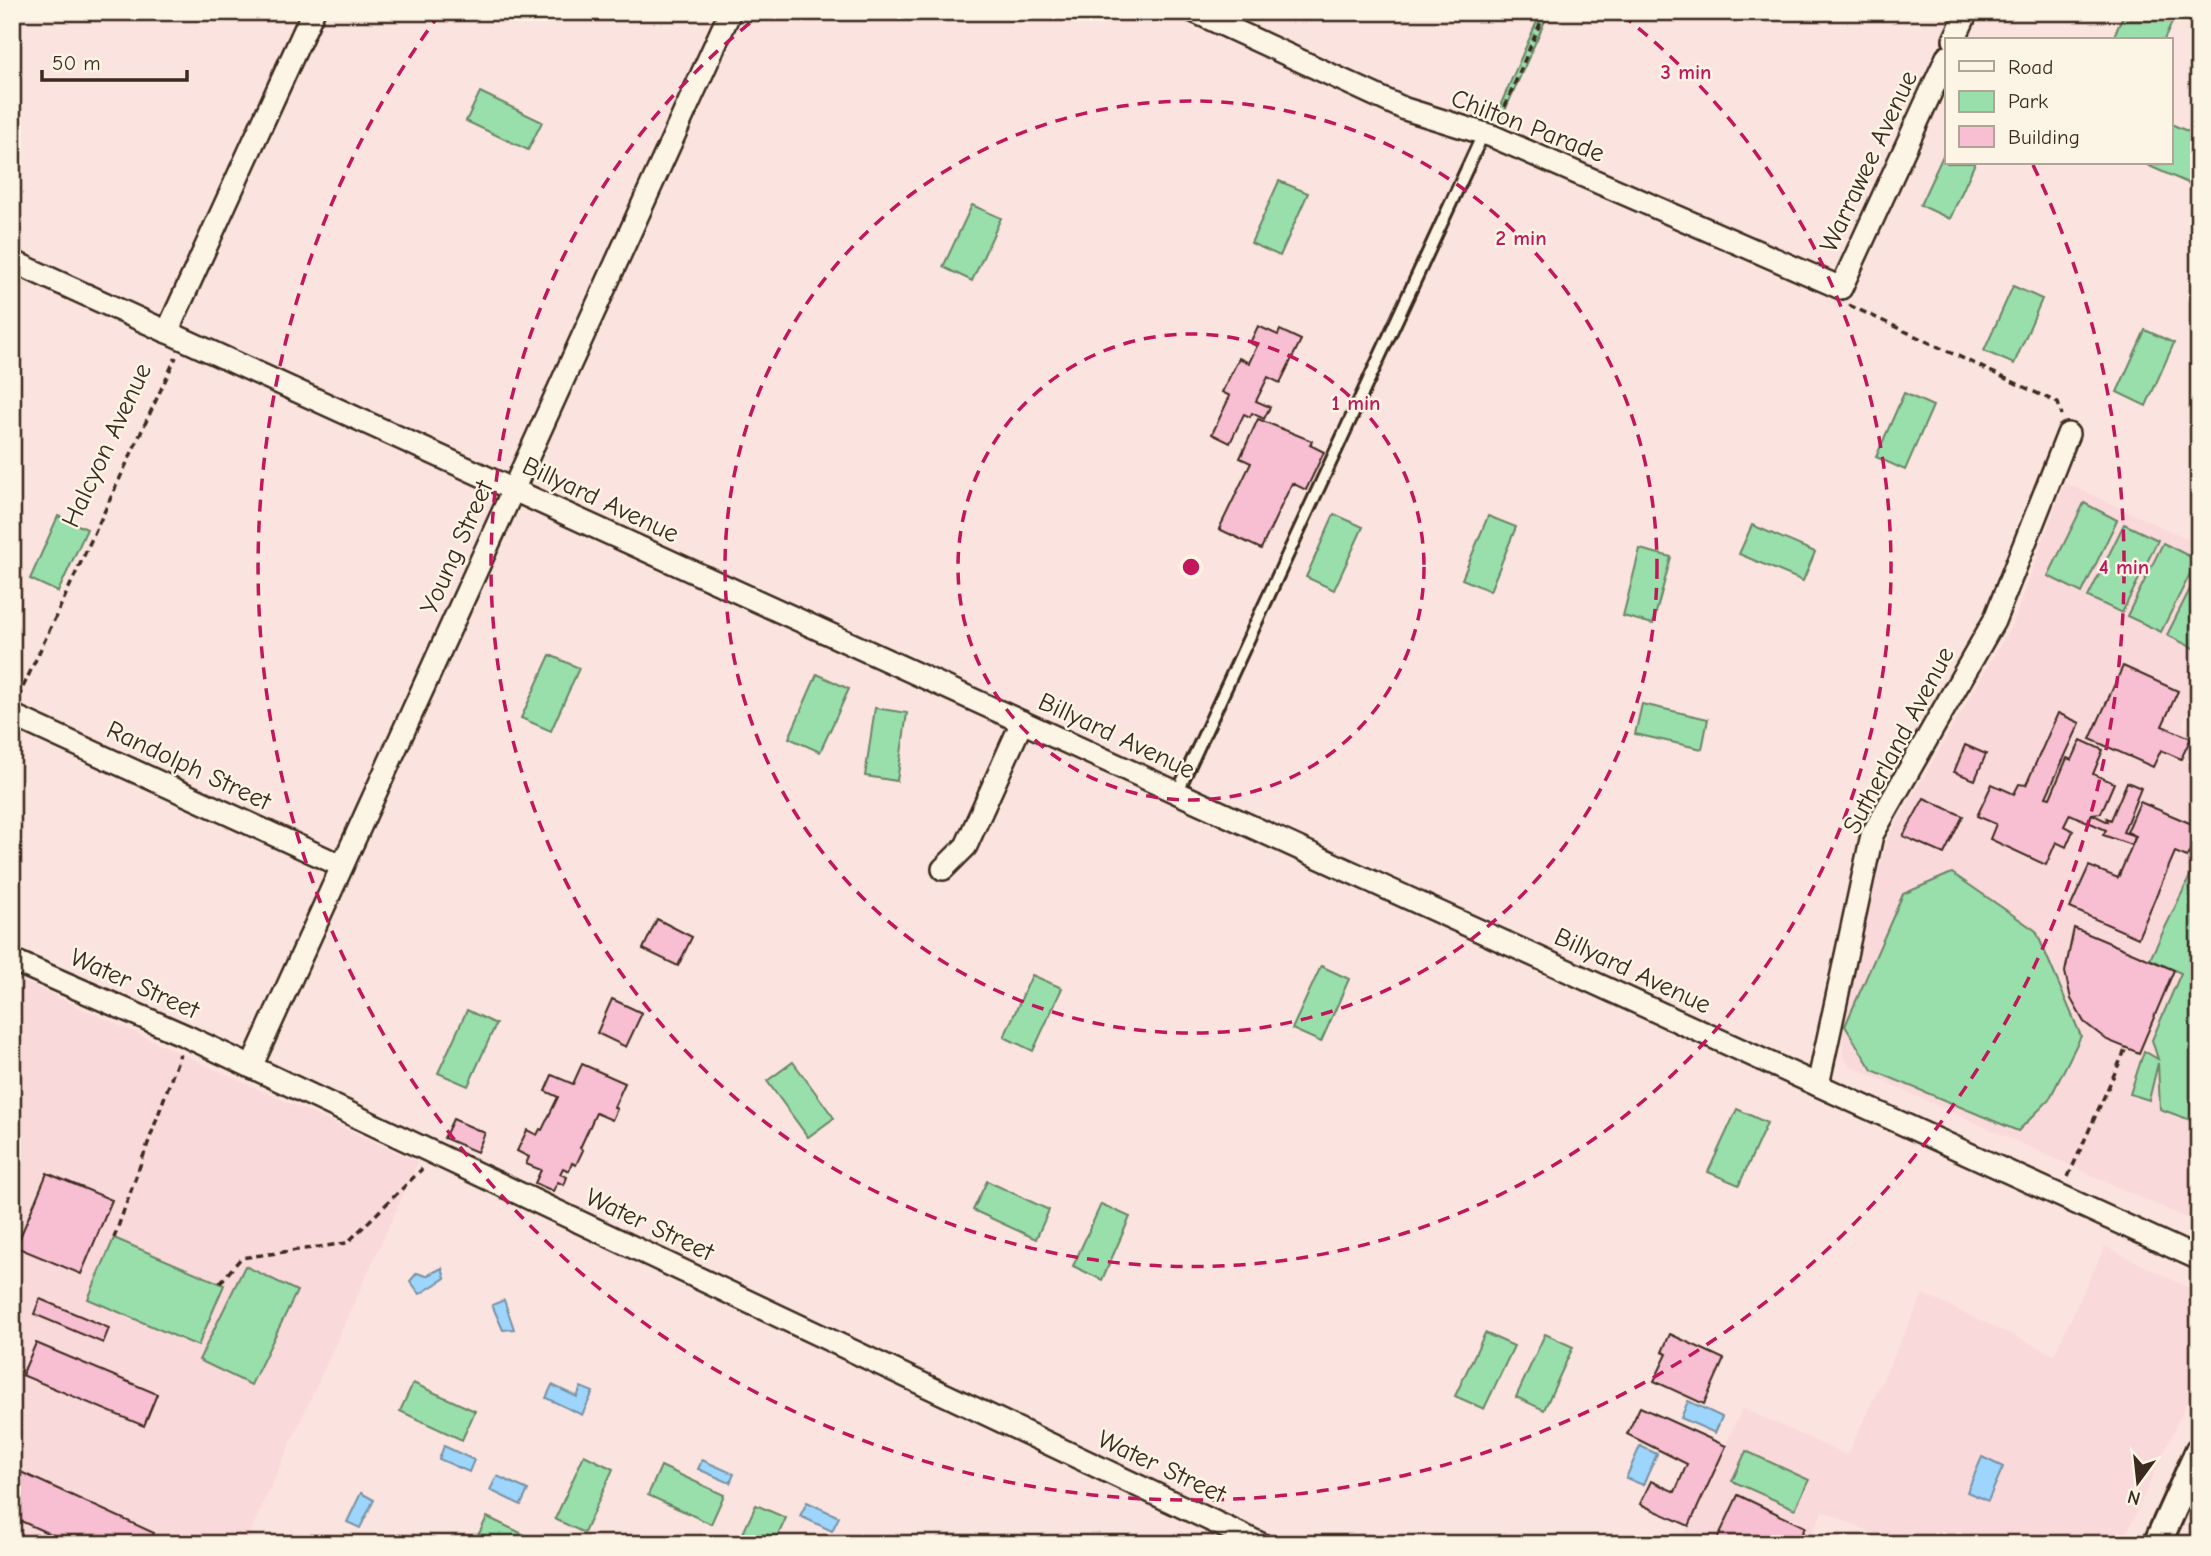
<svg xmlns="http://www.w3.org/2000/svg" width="2211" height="1556" font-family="'Comic Neue',sans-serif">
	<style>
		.built { fill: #fad9db }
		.green { fill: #98dfac; stroke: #6a8465; stroke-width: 2 }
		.water { fill: #9dd5fc; stroke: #7691a3; stroke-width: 2 }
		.building { fill: #f8bed2; stroke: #3b2a1e; stroke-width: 2 }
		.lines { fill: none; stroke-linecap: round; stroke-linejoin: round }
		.service-casing { stroke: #3b2a1e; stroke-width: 16 }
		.minor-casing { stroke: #3b2a1e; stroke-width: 26 }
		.tertiary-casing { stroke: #3b2a1e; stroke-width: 32 }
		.path { stroke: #3b2a1e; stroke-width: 3.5; stroke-dasharray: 7 5; stroke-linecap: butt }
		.service { stroke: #fcf5e5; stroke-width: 10 }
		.minor { stroke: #fcf5e5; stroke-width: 21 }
		.tertiary { stroke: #fcf5e5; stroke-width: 26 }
		.ring { fill: none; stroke: #c2185b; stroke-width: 3.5; stroke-dasharray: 12 9 }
		.labels { text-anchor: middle; stroke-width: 5; stroke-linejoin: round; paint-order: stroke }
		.street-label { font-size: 26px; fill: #3b2a1e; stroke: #fcf5e5 }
		.centre { fill: #c2185b; stroke: #fcf5e5; stroke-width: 3.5 }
		.ring-label { font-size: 21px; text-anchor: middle; font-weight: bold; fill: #c2185b; stroke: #fcf5e5; stroke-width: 5; stroke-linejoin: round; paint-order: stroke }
	</style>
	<rect width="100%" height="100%" fill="#fbe4df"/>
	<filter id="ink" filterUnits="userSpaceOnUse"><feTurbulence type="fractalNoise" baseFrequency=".0143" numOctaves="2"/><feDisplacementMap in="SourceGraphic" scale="14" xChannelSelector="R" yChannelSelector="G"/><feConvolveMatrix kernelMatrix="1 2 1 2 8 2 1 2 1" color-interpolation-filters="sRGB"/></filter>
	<g filter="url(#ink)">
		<g class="built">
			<polygon points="2064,482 2199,544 2199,688 2182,725 2199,733 2199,1224 1850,1066 1843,1057 1843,1001 1887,840 2014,621"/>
			<polygon points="12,976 418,1162 245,1544 12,1544"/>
			<polygon points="2105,1246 2199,1293 2199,1376 2122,1544 1897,1544 1823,1511 1807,1544 1680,1544 1742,1408 1847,1455 1923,1294 2054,1354"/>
		</g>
		<g class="green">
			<polygon points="1541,12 1549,12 1503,115 1497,113"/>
			<polygon points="2125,12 2177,12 2164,40 2112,40"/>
			<polygon points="480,92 542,122 528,150 466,121"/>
			<polygon points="2171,124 2199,136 2199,188 2147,165 2171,163"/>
			<polygon points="1947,147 1947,163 1975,163 1950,219 1920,205"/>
			<polygon points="1279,181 1308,193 1280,256 1251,243"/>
			<polygon points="972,205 1001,218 972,281 943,267"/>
			<polygon points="2013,286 2042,299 2014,364 1984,351"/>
			<polygon points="2145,330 2174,343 2146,406 2117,392"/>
			<polygon points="1904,393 1933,406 1905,470 1876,457"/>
			<polygon points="2084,503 2117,520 2082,593 2048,576"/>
			<polygon points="1334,514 1363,527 1334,590 1306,577"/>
			<polygon points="58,516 87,529 58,592 30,579"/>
			<polygon points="1488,516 1516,527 1490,591 1462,579"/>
			<polygon points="2124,524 2158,540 2122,613 2088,597"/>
			<polygon points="1752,525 1815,552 1803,581 1739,554"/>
			<polygon points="2163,543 2197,560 2161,632 2127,616"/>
			<polygon points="1640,549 1671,557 1653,624 1623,616"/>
			<polygon points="2199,571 2199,651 2167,635"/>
			<polygon points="550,655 579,668 551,731 521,718"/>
			<polygon points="817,674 849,689 820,752 789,738"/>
			<polygon points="1642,704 1708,719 1702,749 1635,734"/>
			<polygon points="875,708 907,713 897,781 865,776"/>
			<polygon points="1952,873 2036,931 2081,1036 2049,1100 2018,1131 1872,1070 1845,1026 1903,894"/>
			<polygon points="2191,874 2199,878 2199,1123 2160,1109 2158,1063 2149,1100 2130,1094 2144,1051 2158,1059 2152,1040 2181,973 2150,959"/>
			<polygon points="1321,966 1349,979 1321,1042 1292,1029"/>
			<polygon points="1032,975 1062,988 1033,1051 1004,1037"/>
			<polygon points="467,1010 496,1024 468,1086 438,1073"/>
			<polygon points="793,1062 834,1118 808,1137 767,1081"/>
			<polygon points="1737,1109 1767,1123 1739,1185 1708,1172"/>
			<polygon points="987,1181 1049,1210 1036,1239 973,1210"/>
			<polygon points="1101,1204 1130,1217 1102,1280 1073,1266"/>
			<polygon points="114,1238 224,1285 198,1346 88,1299"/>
			<polygon points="245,1266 297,1291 251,1385 199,1360"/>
			<polygon points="1485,1333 1514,1346 1484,1409 1455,1396"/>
			<polygon points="1545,1334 1573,1347 1544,1410 1516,1397"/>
			<polygon points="413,1383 475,1411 462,1440 400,1411"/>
			<polygon points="1746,1451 1809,1480 1795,1509 1732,1481"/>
			<polygon points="584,1455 613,1469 584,1533 555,1519"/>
			<polygon points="661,1466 724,1495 711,1524 648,1495"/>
			<polygon points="756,1505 786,1518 774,1544 738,1544"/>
			<polygon points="487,1517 544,1544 474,1544"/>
		</g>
		<g class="water">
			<polygon points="442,1268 445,1278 420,1294 410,1281 417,1273 426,1276"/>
			<polygon points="504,1300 514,1329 503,1330 492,1305"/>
			<polygon points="552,1385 577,1397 581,1387 593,1392 582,1415 546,1398"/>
			<polygon points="1688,1401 1722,1417 1715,1433 1681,1418"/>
			<polygon points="444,1446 474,1460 469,1472 439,1459"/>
			<polygon points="1640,1446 1657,1454 1643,1485 1626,1478"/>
			<polygon points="1982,1457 2003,1467 1988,1501 1967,1492"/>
			<polygon points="702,1460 734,1474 730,1483 698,1469"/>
			<polygon points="497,1476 528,1490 521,1505 490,1490"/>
			<polygon points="361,1493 374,1500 360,1528 347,1522"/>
			<polygon points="807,1502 839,1517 832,1531 800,1516"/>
		</g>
		<g class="building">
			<polygon points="1258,326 1278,335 1280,330 1301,340 1280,383 1268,377 1256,401 1270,407 1264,419 1252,413 1250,417 1244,414 1230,443 1212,434 1230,396 1222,392 1239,358 1249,363 1257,346 1250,343"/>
			<polygon points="1258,419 1312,441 1310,445 1324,452 1306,490 1292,483 1261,549 1219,529 1251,463 1240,458"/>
			<polygon points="2123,666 2178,691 2162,726 2191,738 2181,759 2161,750 2153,767 2090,739"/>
			<polygon points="2058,713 2080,723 2046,797 2050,798 2067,758 2072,760 2081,740 2103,750 2093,774 2114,783 2101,813 2092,814 2088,822 2070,814 2064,826 2073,831 2066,847 2056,842 2046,865 1990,839 1996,824 1977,816 1992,784 2014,794 2019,784 2026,785"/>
			<polygon points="1965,745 1986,754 1975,780 1954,772"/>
			<polygon points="2127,782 2141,788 2123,832 2136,836 2131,845 2103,835 2106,830 2088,822 2092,814 2108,822 2107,818 2111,820"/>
			<polygon points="1924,798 1963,816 1944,854 1903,836"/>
			<polygon points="2140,802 2199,827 2199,831 2187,857 2175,852 2138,938 2070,908 2089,866 2118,878 2136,836 2127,832"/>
			<polygon points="657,919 692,937 678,966 643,949"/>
			<polygon points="2074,928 2174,970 2139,1053 2107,1040 2084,1022 2071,999 2065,972"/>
			<polygon points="612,999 642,1013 626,1047 597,1033"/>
			<polygon points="582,1064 625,1083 614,1107 617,1109 612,1120 596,1113 580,1148 583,1150 576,1165 572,1163 569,1171 563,1168 560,1174 567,1177 564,1185 558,1182 553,1191 535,1183 541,1170 526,1164 529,1157 517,1151 527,1130 537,1135 540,1129 542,1130 558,1097 545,1091 552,1075 573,1084"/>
			<polygon points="453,1119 485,1133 477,1152 444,1138"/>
			<polygon points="47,1173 112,1200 81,1274 16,1247"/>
			<polygon points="40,1299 109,1328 103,1343 34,1314"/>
			<polygon points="1670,1334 1724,1359 1704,1404 1654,1381 1667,1354 1662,1352"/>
			<polygon points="36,1343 157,1394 144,1426 22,1375"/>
			<polygon points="1640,1407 1726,1446 1689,1526 1640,1504 1651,1481 1675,1492 1687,1464 1627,1434"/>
			<polygon points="12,1468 154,1533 150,1544 72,1544 12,1517"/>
			<polygon points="1738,1495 1805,1527 1797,1544 1715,1544"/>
		</g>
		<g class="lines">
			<defs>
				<polyline id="service" points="1177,793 1483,134"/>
				<g id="minor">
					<polyline points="1195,12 1405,109 1492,136 1841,288 1947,57"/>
					<polyline points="1954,40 1967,12"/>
					<polyline points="12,261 2199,1259"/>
					<polyline points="167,332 313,12"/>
					<polyline points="12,715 342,866"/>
					<polyline points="943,869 966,846 1022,722"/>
					<polyline points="12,960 186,1036 1261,1544"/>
					<polyline points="251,1067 730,12"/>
					<polyline points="1818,1085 1872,835 1994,621 2068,434"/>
				</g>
				<polyline id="tertiary" points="2157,1544 2199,1451"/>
			</defs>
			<use href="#service" class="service-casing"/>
			<use href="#minor" class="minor-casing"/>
			<use href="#tertiary" class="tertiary-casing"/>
			<g class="path">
				<polyline points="1500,118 1545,12"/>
				<polyline points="1849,305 2058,403 2062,415"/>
				<polyline points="18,698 176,357"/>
				<polyline points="2068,1177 2126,1048"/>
				<polyline points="114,1238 180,1054"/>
				<polyline points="220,1283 241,1258 347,1243 422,1169"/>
			</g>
			<use href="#service" class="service"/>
			<use href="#minor" class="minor"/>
			<use href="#tertiary" class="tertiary"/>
		</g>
	</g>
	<g class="ring">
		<circle cx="1191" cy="567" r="233"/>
		<circle cx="1191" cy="567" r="466"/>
		<path d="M1622 15A700 700 0 1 1 760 15"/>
		<path d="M2033 165A933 933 0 1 1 436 19"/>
	</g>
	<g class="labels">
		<g class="street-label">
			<text transform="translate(1528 125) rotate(21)" y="9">Chilton Parade</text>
			<text transform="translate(1868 161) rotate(-65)" y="9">Warrawee Avenue</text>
			<text transform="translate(106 445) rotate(-65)" y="9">Halcyon Avenue</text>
			<text transform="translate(601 499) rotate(25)" y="9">Billyard Avenue</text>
			<text transform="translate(456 547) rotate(-66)" y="9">Young Street</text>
			<text transform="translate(1117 735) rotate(25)" y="9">Billyard Avenue</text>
			<text transform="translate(1898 740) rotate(-62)" y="9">Sutherland Avenue</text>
			<text transform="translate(189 765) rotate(25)" y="9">Randolph Street</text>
			<text transform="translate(1633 970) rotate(25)" y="9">Billyard Avenue</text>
			<text transform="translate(135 983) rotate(24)" y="9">Water Street</text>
			<text transform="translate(650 1224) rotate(25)" y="9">Water Street</text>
			<text transform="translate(1162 1466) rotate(25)" y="9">Water Street</text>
		</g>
	</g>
	<circle cx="1191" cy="567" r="10" class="centre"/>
	<g class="ring-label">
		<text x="1686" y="79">3 min</text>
		<text x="1521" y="245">2 min</text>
		<text x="1356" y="410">1 min</text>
		<text x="2124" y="574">4 min</text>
	</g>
	<rect width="2211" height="1556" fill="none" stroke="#fcf5e5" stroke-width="42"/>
	<rect x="21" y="21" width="2169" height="1514" fill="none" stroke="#3b2a1e" stroke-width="2.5" filter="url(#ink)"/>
	<rect x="1945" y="38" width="228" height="126" fill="#fcf5e5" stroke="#afa495" stroke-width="2"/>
	<rect x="1959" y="61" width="35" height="10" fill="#fcf5e5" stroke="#afa495" stroke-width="2"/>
	<text x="2008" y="74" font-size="21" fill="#3b2a1e">Road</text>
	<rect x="1959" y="91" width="35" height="21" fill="#98dfac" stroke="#afa495" stroke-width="2"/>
	<text x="2008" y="108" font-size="21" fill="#3b2a1e">Park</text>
	<rect x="1959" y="126" width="35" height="21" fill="#f8bed2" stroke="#afa495" stroke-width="2"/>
	<text x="2008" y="144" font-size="21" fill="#3b2a1e">Building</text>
	<g transform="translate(2138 1482) rotate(195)" stroke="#fcf5e5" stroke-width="5" paint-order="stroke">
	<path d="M0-5L12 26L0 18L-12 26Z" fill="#3b2a1e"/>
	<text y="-10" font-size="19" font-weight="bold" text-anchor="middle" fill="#3b2a1e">N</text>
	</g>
	<path d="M42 70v10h145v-10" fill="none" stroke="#3b2a1e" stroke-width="3.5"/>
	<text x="52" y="70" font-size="21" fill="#3b2a1e" stroke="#fcf5e5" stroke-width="5" paint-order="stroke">50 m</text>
</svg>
